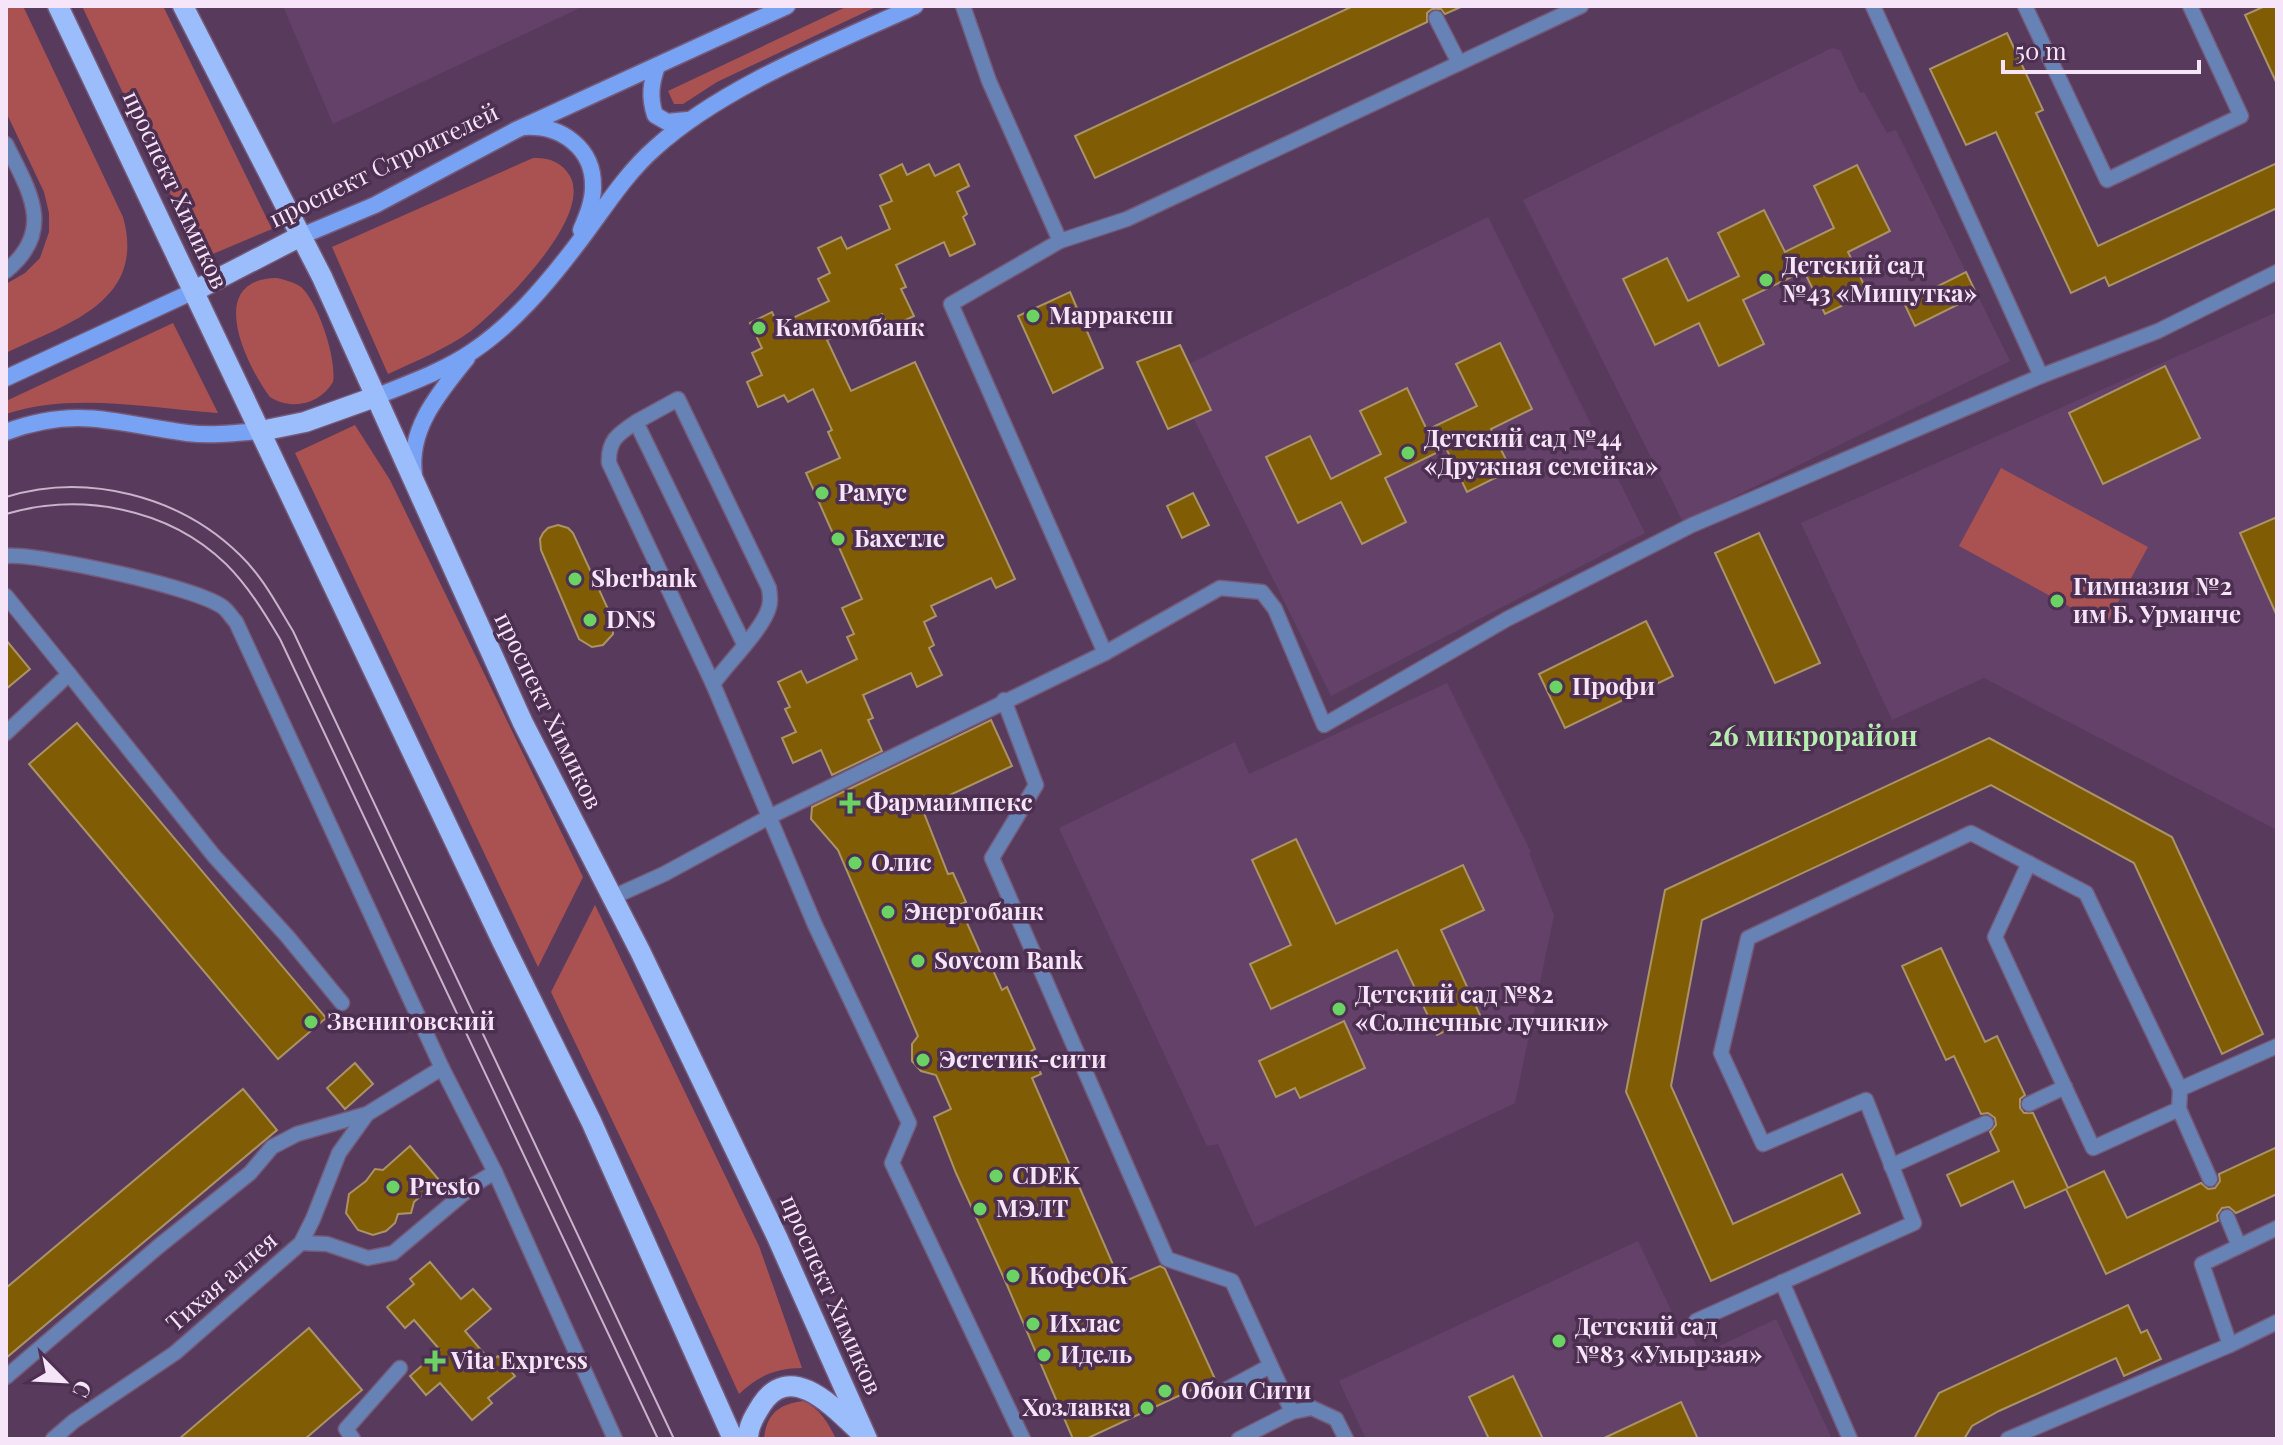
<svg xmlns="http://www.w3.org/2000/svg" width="2283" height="1445" font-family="'Playfair Display',serif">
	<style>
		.built { fill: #644169 }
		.green { fill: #aa5251 }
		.building { fill: #805d05; stroke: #aa9367; stroke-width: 2 }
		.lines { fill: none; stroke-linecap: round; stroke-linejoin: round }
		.service-casing { stroke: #745978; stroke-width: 17 }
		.secondary-casing { stroke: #745978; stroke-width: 19 }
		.primary-casing { stroke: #745978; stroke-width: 23 }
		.service { stroke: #6783b6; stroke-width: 14 }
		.secondary { stroke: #78a2f3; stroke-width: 16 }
		.primary { stroke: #9cbdfb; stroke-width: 20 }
		.tram { stroke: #c8b3cb; stroke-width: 2 }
		.poi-dot { fill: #6ad363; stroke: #4d3051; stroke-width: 3 }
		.labels { text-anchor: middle; stroke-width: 7; stroke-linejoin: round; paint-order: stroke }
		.street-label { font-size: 24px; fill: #f6e4f8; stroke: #4d3051 }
		.poi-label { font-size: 24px; font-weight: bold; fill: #f6e4f8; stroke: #4d3051; text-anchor: start }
		.quarter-label { font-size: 28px; font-weight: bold; fill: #b6edb0; stroke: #4d3051 }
	</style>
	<rect width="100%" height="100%" fill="#583b5c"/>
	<g class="built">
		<polygon points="283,6 584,6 333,124"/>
		<polygon points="1832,48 1840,50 1860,93 1864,92 1887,133 1896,130 2010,361 1683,522 1523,200"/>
		<polygon points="1488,217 1645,533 1331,696 1171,373"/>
		<polygon points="2277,312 2277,830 1984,678 1892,720 1801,523"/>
		<polygon points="1447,683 1531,852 1529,853 1554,915 1515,1103 1255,1227 1218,1144 1207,1146 1059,828 1235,742 1249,774"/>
		<polygon points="1638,1241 1679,1327 1686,1324 1701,1355 1776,1319 1832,1439 1366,1439 1339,1381"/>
	</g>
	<g class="green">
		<path d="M6 6H23L123 217C147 302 66 324 6 353V284L25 273 40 258 49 232V213L44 192 6 112Z"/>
		<polygon points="82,6 163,6 272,229 201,259"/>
		<polygon points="848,6 878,6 717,82 683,104 674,104 668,91"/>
		<path d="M533 158C548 157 562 162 570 176 593 218 501 307 471 331 446 349 416 361 388 374L332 247Z"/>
		<path d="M277 278C285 280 294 282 301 287 318 302 337 359 333 382 320 404 292 411 270 397 246 365 204 279 277 278Z"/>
		<path d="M173 323 218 413C151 408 70 392 6 414V401Z"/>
		<polygon points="355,425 390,480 583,877 538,967 295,453"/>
		<polygon points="2001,468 2148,547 2105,626 1959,546"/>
		<path d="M595 905 759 1246 802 1368C776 1368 758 1376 739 1394L656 1212 551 992Z"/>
		<path d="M803 1401C820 1408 828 1423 836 1439H764C766 1414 779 1404 803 1401Z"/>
	</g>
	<g class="building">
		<polygon points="1353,6 1463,6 1445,14 1441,9 1432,9 1427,13 1427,22 1095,178 1075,136"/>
		<polygon points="2265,6 2277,6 2277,84 2245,15"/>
		<polygon points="2007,33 2043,110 2036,113 2098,246 2277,163 2277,208 2109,286 2105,277 2071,293 1996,132 1966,145 1930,69"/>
		<polygon points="902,164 907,175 929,164 935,176 959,164 969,186 957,192 967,214 963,217 975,244 950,256 944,242 896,265 906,287 901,289 914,316 889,328 882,314 827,340 851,391 915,362 1015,579 996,588 991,578 931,606 936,616 924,622 934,645 929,648 942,675 917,687 911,673 863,695 873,718 868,720 882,751 832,775 821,750 793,763 782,738 796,732 785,709 790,707 778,682 801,671 807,683 857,659 847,637 854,634 842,608 862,599 806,473 840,458 828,432 832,430 813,389 788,402 784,395 758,407 747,382 762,375 752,353 762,348 750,323 772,312 778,325 829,301 818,279 830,273 818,248 841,237 847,249 890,229 880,206 892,201 880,175"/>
		<polygon points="1857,165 1890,231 1848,252 1868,293 1825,314 1804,271 1743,300 1764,344 1719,366 1699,323 1655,345 1623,279 1667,258 1688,301 1739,276 1718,233 1764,210 1785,252 1834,228 1814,186"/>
		<polygon points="1966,272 1977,295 1915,326 1904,303"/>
		<polygon points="1070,292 1103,368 1053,393 1018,316"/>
		<polygon points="1500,343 1532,409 1491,429 1511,470 1467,492 1446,448 1385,478 1406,522 1362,544 1341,502 1298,523 1266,457 1310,436 1331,479 1381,454 1360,411 1407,388 1427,430 1477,406 1456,364"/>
		<polygon points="1180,345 1211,410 1168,429 1137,362"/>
		<polygon points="2165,366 2200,438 2103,484 2069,413"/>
		<polygon points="1193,493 1209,525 1182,538 1167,506"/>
		<polygon points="2277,517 2277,616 2240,533"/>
		<polygon points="558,525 568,528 573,533 613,620 613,634 603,645 592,647 579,639 541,550 540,539 543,533 548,528"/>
		<polygon points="1759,533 1820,663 1775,683 1715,553"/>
		<polygon points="1646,621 1673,676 1565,728 1539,674"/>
		<polygon points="6,640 30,669 6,689"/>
		<polygon points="991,720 1012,766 922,808 948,874 953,873 966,902 959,905 983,959 987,957 1002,990 1007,987 1035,1049 1031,1051 1041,1074 1032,1078 1121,1283 1160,1266 1165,1269 1215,1379 1086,1439 1073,1439 1007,1285 956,1173 934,1117 951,1109 936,1075 921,1071 912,1061 912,1044 918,1036 838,850 811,819 812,807"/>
		<polygon points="77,723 326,1018 278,1059 29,764"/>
		<polygon points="1989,738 2172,837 2263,1034 2222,1054 2134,863 1991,785 1702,920 1671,1086 1733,1224 1842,1174 1860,1213 1711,1281 1626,1092 1665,890"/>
		<polygon points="1296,839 1336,924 1463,865 1484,910 1441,930 1480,1015 1437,1035 1397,950 1271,1009 1250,964 1291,945 1252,860"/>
		<polygon points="1941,948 1985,1042 1997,1036 2025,1095 2020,1099 2020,1108 2024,1113 2033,1113 2068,1188 2104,1171 2127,1218 2201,1183 2208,1189 2215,1188 2220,1181 2219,1174 2277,1147 2277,1194 2236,1213 2229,1207 2222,1208 2217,1215 2218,1221 2106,1274 2066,1189 2025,1208 2013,1181 1961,1206 1947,1175 1999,1151 1990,1132 1996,1125 1995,1118 1988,1113 1981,1114 1954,1056 1946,1060 1902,966"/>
		<polygon points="1344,1021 1365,1068 1300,1098 1295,1088 1276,1097 1259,1061"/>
		<polygon points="355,1063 373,1084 345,1109 327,1088"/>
		<polygon points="243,1089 277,1130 6,1358 6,1288"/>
		<polygon points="410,1146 439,1180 414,1202 411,1213 398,1214 395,1223 386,1231 373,1235 358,1230 346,1213 349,1194 366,1181 375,1169 383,1170"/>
		<polygon points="430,1262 461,1299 473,1289 491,1309 465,1331 491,1362 498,1356 515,1376 488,1398 492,1403 472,1420 440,1383 426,1395 410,1376 440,1350 414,1320 405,1328 387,1307 414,1284 410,1279"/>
		<polygon points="2128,1305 2141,1333 2147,1330 2161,1359 2124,1376 2116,1358 1999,1411 1972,1426 1964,1439 1914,1439 1939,1393"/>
		<polygon points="309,1328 362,1390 305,1439 179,1439"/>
		<polygon points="1513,1376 1543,1439 1489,1439 1469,1397"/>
		<polygon points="1681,1402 1698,1439 1602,1439"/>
	</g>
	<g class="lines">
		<defs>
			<g id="service">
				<polyline points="1873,6 2041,376"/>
				<polyline points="2025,6 2107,180 2241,116 2190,6"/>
				<polyline points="1436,18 1459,63"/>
				<path d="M6 144C29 191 56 230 6 271"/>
				<polyline points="1060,241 1127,219 1581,6"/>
				<path d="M636 422C618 434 608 440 609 463L713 684C727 664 764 628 769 607 771 601 770 594 769 588L678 399 636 422 744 644"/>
				<path d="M6 556C39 553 200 588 224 608 228 611 232 618 236 622L442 1068 495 1172 615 1439"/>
				<polyline points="6,596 69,674 6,733"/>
				<polyline points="1105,653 1220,588 1262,592 1275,609 1324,725 1507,619 1692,525 2041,376 2158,331 2277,272"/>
				<polyline points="69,674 214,856 287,936 342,1003"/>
				<polyline points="713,684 815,925 909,1123 892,1163 1023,1439"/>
				<polyline points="1004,700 1036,785 992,858 1167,1259 1232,1281 1292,1412"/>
				<polyline points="2029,863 1995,937 2093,1148 2179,1109 2180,1089"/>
				<polyline points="611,898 664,874 769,817 1105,653 951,304 1060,241 989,81 963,6"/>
				<polyline points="2029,1104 2065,1087"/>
				<polyline points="2179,1109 2210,1179"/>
				<polyline points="1891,1166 1986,1123"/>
				<polyline points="2227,1217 2239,1246"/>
				<polyline points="301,1243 327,1244 368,1258 393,1253 475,1184 495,1172"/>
				<polyline points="1782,1282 1850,1439"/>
				<polyline points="1696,1321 1914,1223 1866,1100 1763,1144 1721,1053 1748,938 1971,833 2086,893 2180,1089 2277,1046"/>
				<polyline points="2230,1345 2277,1322"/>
				<polyline points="6,1377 159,1246 250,1173 272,1147 297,1134 367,1114 442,1068"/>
				<polyline points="1222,1392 1270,1366"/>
				<polyline points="53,1439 74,1421 175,1353 301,1243 313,1219 339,1153 367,1114"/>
				<polyline points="353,1439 346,1429 400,1368"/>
				<polyline points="1239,1439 1292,1412 1312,1408 1336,1419 1346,1439"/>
				<polyline points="2008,1439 2230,1345 2202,1264 2277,1228"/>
			</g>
			<g id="secondary">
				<path d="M657 66C651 83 649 97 655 115L667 122 687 120"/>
				<path d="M525 127C561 125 594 148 593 187 593 202 587 216 581 230"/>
				<polyline points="299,237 375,205 516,130 787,6"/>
				<polyline points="6,378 194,291"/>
				<path d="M375 397C407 384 444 371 473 351 513 324 546 285 575 247 601 214 623 176 655 148 722 87 832 44 915 6"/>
				<path d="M6 432C79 405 116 424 187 433 212 436 237 433 261 431"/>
				<path d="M414 474C408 428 440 392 467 358"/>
			</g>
			<g id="primary">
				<polyline points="58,6 503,943 591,1121 733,1439"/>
				<polyline points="183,6 322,277 523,723 640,951 777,1237 867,1439"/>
				<polyline points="194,291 299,237"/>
				<polyline points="261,431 305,422 375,397"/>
				<path d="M748 1439C748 1426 755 1415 762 1404 792 1359 837 1411 861 1433"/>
			</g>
		</defs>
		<use href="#service" class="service-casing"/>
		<use href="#secondary" class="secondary-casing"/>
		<use href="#primary" class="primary-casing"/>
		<use href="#service" class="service"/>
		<use href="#secondary" class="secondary"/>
		<use href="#primary" class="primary"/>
		<g class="tram">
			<path d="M6 497C87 472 180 496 240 555 263 577 277 605 293 631L674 1439"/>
			<path d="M6 514C81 492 168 508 226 564 248 586 264 612 280 639L658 1439"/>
		</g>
	</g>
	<g class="poi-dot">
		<circle cx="1766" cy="280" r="8"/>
		<circle cx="1033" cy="316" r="8"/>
		<circle cx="759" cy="328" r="8"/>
		<circle cx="1408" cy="453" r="8"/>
		<circle cx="822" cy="493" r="8"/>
		<circle cx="838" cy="539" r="8"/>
		<circle cx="575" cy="579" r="8"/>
		<circle cx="2057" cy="601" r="8"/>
		<circle cx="590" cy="620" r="8"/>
		<circle cx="1556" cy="687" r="8"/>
		<path d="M846 791h8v8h8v8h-8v8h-8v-8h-8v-8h8z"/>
		<circle cx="855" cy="863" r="8"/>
		<circle cx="888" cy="912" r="8"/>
		<circle cx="918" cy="961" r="8"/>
		<circle cx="1339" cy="1009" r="8"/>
		<circle cx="311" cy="1022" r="8"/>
		<circle cx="923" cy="1060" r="8"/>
		<circle cx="996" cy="1176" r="8"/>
		<circle cx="393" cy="1187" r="8"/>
		<circle cx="980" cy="1209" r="8"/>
		<circle cx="1013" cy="1276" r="8"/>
		<circle cx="1033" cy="1324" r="8"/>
		<circle cx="1559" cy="1341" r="8"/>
		<circle cx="1044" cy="1355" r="8"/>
		<path d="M431 1349h8v8h8v8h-8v8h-8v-8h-8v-8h8z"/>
		<circle cx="1165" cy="1391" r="8"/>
		<circle cx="1147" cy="1408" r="8"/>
	</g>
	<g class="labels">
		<g class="street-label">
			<text transform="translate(384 166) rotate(-26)" y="8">проспект Строителей</text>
			<text transform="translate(175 190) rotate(65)" y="8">проспект Химиков</text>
			<text transform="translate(548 711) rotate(64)" y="8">проспект Химиков</text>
			<text transform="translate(222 1282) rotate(-41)" y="8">Тихая аллея</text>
			<text transform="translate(831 1295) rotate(66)" y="8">проспект Химиков</text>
		</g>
		<g class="poi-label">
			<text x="1782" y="274">Детский сад<tspan x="1782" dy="28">№43 «Мишутка»</tspan></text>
			<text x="1049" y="324">Марракеш</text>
			<text x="775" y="336">Камкомбанк</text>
			<text x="1424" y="447">Детский сад №44<tspan x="1424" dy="28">«Дружная семейка»</tspan></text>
			<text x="838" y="501">Рамус</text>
			<text x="854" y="547">Бахетле</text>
			<text x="591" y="587">Sberbank</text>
			<text x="2073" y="595">Гимназия №2<tspan x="2073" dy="28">им Б. Урманче</tspan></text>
			<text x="606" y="628">DNS</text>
			<text x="1572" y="695">Профи</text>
			<text x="866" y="811">Фармаимпекс</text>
			<text x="871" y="871">Олис</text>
			<text x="904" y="920">Энергобанк</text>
			<text x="934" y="969">Sovcom Bank</text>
			<text x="1355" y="1003">Детский сад №82<tspan x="1355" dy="28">«Солнечные лучики»</tspan></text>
			<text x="327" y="1030">Звениговский</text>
			<text x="939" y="1068">Эстетик-сити</text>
			<text x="1012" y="1184">CDEK</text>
			<text x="409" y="1195">Presto</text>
			<text x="996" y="1217">МЭЛТ</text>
			<text x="1029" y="1284">КофеОК</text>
			<text x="1049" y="1332">Ихлас</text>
			<text x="1575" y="1335">Детский сад<tspan x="1575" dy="28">№83 «Умырзая»</tspan></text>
			<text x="1060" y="1363">Идель</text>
			<text x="451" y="1369">Vita Express</text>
			<text x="1181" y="1399">Обои Сити</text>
			<text x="1131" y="1416" text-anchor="end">Хозлавка</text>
		</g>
		<g class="quarter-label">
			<text x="1813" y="746">26 микрорайон</text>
		</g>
	</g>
	<rect width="2283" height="1445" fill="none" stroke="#f6e4f8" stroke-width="16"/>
	<g transform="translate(64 1381) rotate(114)" stroke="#4d3051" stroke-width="6" paint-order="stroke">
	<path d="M0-6L14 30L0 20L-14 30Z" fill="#f6e4f8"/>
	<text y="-12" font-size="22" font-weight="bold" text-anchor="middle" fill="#f6e4f8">С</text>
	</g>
	<path d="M2003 60v12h196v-12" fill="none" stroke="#f6e4f8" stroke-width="4"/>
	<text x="2015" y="60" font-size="24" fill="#f6e4f8" stroke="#4d3051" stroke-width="6" paint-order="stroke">50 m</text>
</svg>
